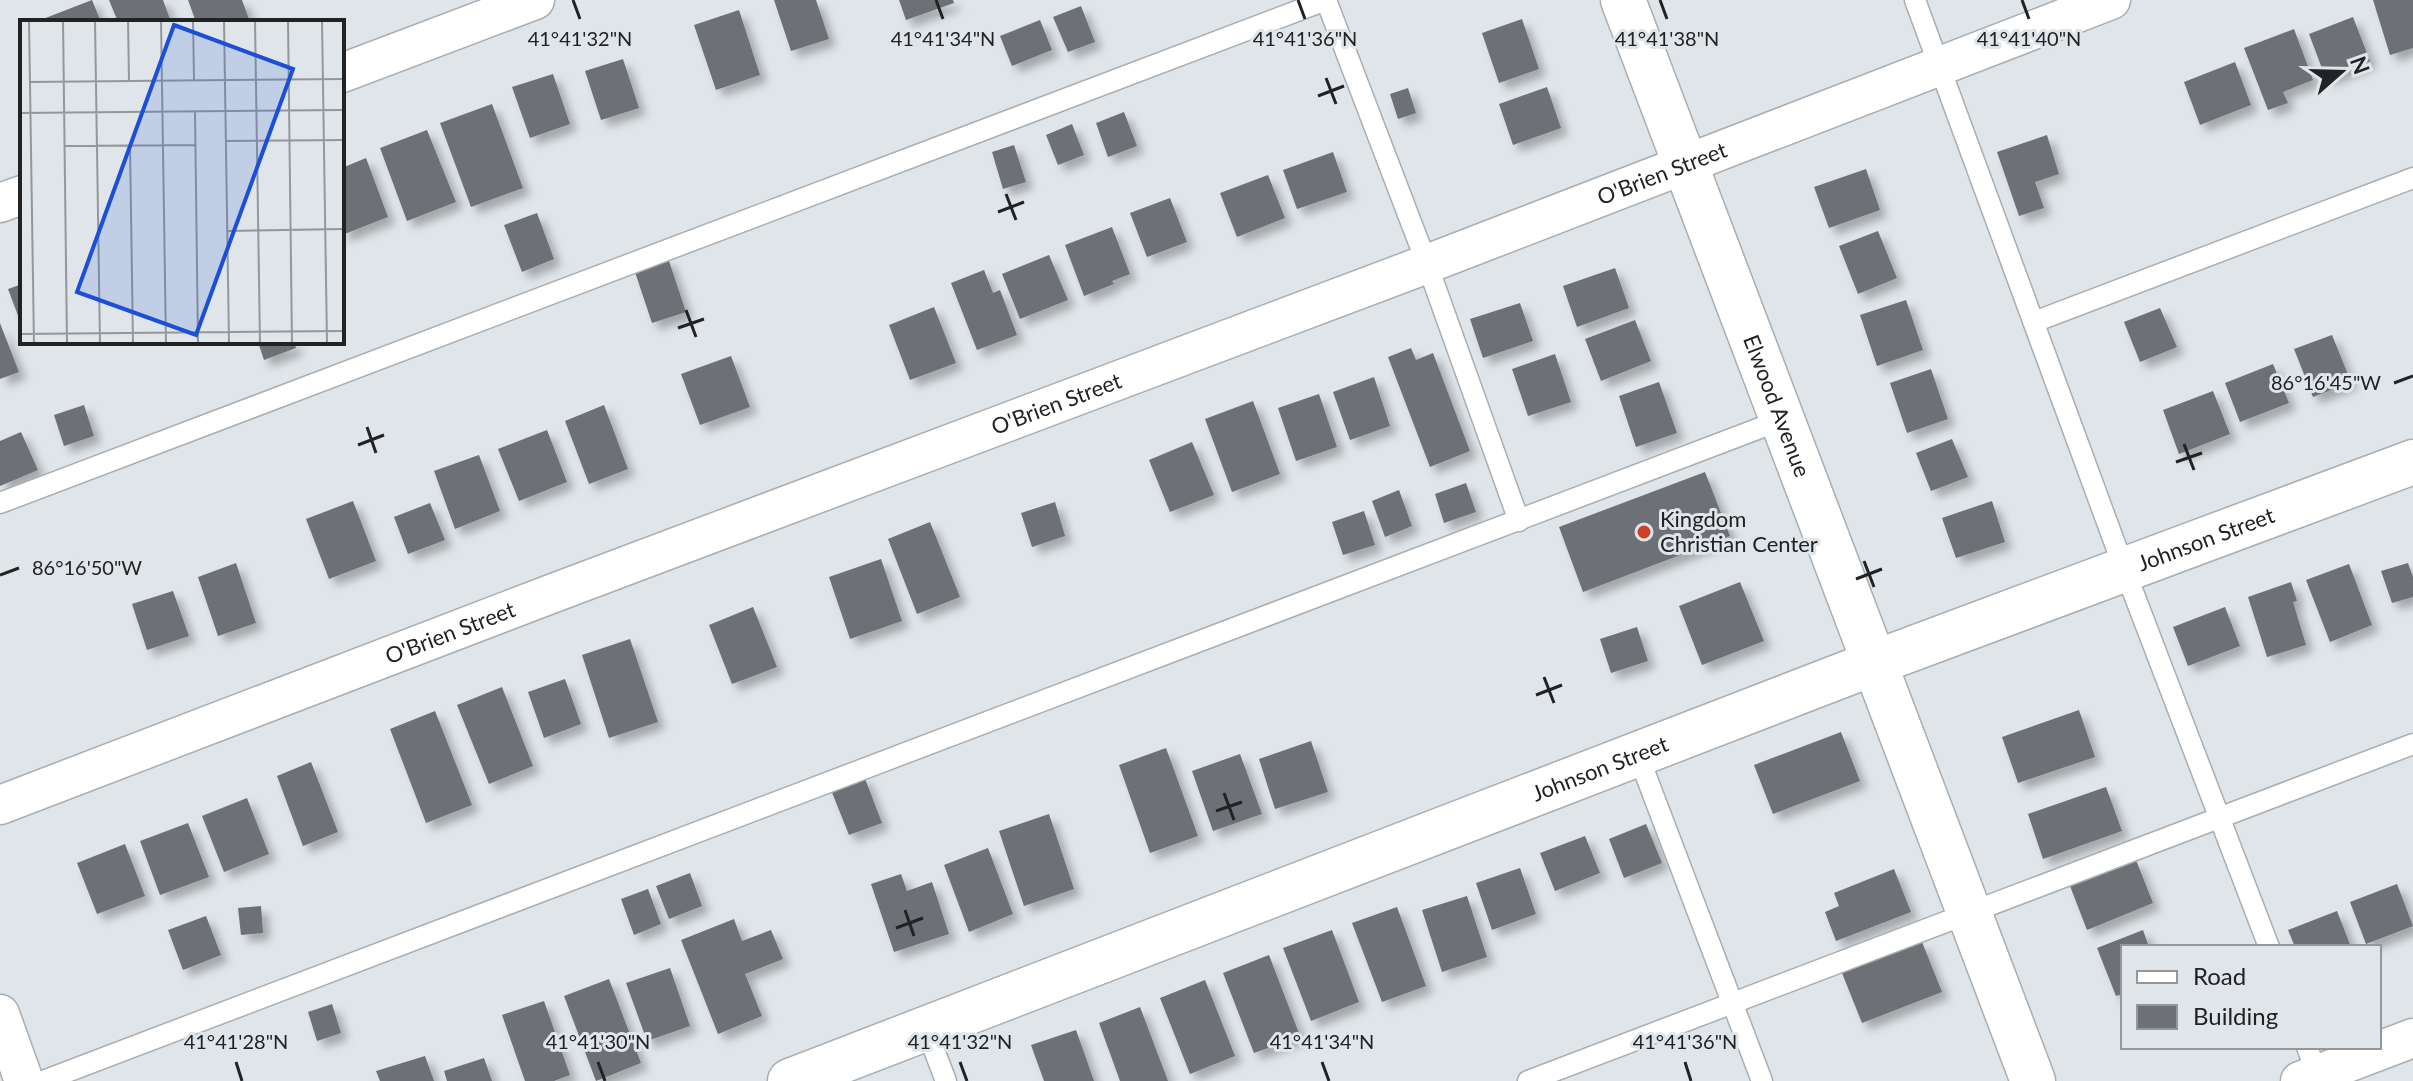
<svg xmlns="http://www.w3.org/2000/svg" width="2413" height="1081" font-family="Lato,sans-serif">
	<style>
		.building { fill: #6d7075; filter: url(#shadow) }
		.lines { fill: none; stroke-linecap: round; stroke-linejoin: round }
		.lane-casing { stroke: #a8aeb2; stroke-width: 23 }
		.street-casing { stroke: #a8aeb2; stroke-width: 41 }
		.secondary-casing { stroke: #a8aeb2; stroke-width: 47 }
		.lane { stroke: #fff; stroke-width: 20 }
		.street { stroke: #fff; stroke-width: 38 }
		.secondary { stroke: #fff; stroke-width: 44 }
		.ticks { fill: none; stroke: #202224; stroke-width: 3 }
		.poi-dot { fill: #cc4125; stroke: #dfe5e9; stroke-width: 3 }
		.labels { text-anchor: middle; stroke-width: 6; stroke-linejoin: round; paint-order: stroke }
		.street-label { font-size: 22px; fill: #202224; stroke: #dfe5e9 }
		.poi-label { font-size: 22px; fill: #202224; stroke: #dfe5e9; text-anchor: start }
		.inset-road { fill: none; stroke: #93979a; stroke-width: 2 }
		.view { fill: #1d4ed8; fill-opacity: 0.15; stroke: #1d4ed8; stroke-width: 4 }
		.inset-edge { fill: none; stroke: #202224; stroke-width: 4 }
		.ticks-label { font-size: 20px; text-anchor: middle; fill: #202224; stroke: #dfe5e9; stroke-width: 6; stroke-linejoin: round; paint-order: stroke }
	</style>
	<defs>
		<filter id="shadow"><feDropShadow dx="7" dy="7" stdDeviation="4" flood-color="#0004"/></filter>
	</defs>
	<rect width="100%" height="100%" fill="#dfe5e9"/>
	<g class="building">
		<polygon points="92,0 101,22 44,22 43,19"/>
		<polygon points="109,0 163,0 171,22 118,22"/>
		<polygon points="188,0 242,0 250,22 196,22"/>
		<polygon points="774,0 816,0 829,39 791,51"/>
		<polygon points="899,0 953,0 954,3 906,20"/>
		<polygon points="2373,0 2413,0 2413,48 2390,55"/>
		<polygon points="1081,6 1095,42 1068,52 1053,17"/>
		<polygon points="739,10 760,75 716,90 694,25"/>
		<polygon points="2353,17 2370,61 2326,79 2309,34"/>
		<polygon points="1522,19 1539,69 1499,83 1482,33"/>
		<polygon points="1040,20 1052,50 1012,66 1000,36"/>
		<polygon points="2294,29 2313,80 2283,92 2288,103 2268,110 2244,48"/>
		<polygon points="623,59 639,108 601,120 585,71"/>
		<polygon points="2235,62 2251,105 2200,125 2184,82"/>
		<polygon points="553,74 570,124 530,138 512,87"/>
		<polygon points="1547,87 1561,128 1513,145 1499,104"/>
		<polygon points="1408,88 1416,113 1398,119 1390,94"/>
		<polygon points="492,104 523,188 471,207 440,123"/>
		<polygon points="1124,112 1137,146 1108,157 1096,123"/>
		<polygon points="1072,124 1084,155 1058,165 1046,135"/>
		<polygon points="427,130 456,202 407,221 380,148"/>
		<polygon points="2047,135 2059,174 2035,182 2044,208 2019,216 1997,152"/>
		<polygon points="1014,145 1026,182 1003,189 992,152"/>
		<polygon points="1333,152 1347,192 1297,209 1283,170"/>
		<polygon points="366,158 388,217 342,235 342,168"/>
		<polygon points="1866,169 1880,210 1829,228 1814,187"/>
		<polygon points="1268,175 1285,218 1237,237 1220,193"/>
		<polygon points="1170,198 1187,242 1147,257 1130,213"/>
		<polygon points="537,213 554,259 522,272 504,225"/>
		<polygon points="1112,227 1130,274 1112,281 1114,284 1084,296 1065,245"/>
		<polygon points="1878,231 1897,278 1858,294 1839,246"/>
		<polygon points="1049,255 1068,300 1020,319 1002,274"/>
		<polygon points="668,258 686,312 652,323 634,269"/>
		<polygon points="1615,268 1629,308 1577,327 1563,286"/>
		<polygon points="984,270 993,293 1000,290 1017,335 977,350 951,283"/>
		<polygon points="22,284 22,326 8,289"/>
		<polygon points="1906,300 1923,350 1877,366 1860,315"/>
		<polygon points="1520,303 1533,341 1483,358 1470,319"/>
		<polygon points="934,307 956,363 910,380 889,325"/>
		<polygon points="2160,308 2177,347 2140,362 2124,322"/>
		<polygon points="1635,320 1651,361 1601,381 1585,339"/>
		<polygon points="0,323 19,372 0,379"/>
		<polygon points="2332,335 2351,382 2313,397 2294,349"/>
		<polygon points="258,342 294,342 296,348 264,360"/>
		<polygon points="1411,348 1416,360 1433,353 1470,451 1430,467 1388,357"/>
		<polygon points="1555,354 1571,402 1528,416 1512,369"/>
		<polygon points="731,356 750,407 700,425 681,374"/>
		<polygon points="2273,364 2289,403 2240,422 2225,383"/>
		<polygon points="1931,369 1948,419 1907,433 1890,383"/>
		<polygon points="1374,377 1390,426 1350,440 1333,392"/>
		<polygon points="1659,382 1677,433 1636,447 1619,396"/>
		<polygon points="2213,391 2230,434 2179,454 2163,410"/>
		<polygon points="1319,394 1337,447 1296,461 1278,408"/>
		<polygon points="1253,401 1280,474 1232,492 1205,419"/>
		<polygon points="84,405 94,436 64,446 54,415"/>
		<polygon points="604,405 628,469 589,484 565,421"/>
		<polygon points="547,430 567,482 519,501 498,449"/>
		<polygon points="21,432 38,470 0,486 0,441"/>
		<polygon points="1952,439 1968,477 1931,491 1916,453"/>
		<polygon points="1192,442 1214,495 1170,512 1149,460"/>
		<polygon points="479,455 500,511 455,529 434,471"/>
		<polygon points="1705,472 1730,536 1583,592 1559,527"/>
		<polygon points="1466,483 1476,512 1444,523 1435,494"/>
		<polygon points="1399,490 1412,526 1385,537 1372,501"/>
		<polygon points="353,501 376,561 329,579 306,519"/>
		<polygon points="1992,501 2005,542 1956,558 1942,518"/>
		<polygon points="1055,502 1065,536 1032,547 1021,513"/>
		<polygon points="430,503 445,540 408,554 394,517"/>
		<polygon points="1364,511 1375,545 1343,555 1332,522"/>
		<polygon points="930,522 960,597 917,614 888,539"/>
		<polygon points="881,559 902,621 850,639 829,577"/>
		<polygon points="236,563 256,623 218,636 198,577"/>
		<polygon points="2408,563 2413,577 2413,597 2392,603 2381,571"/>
		<polygon points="2349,564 2372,625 2330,642 2306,580"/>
		<polygon points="1740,582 1764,641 1702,665 1679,606"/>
		<polygon points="2291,582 2297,601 2293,602 2306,645 2267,657 2248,597"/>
		<polygon points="173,591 189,636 147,650 132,604"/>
		<polygon points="753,607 777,667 732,684 709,625"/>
		<polygon points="2225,607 2240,646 2188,666 2173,627"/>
		<polygon points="1637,627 1648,661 1611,673 1600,639"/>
		<polygon points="630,639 658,722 609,738 582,655"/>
		<polygon points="565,679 581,724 544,738 528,692"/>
		<polygon points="502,687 533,766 489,784 457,705"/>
		<polygon points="2079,710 2095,757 2018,783 2002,737"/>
		<polygon points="435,711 472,805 426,823 390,729"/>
		<polygon points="1841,732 1860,781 1773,814 1754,765"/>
		<polygon points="1311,741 1328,792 1275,809 1259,759"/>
		<polygon points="1166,748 1198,836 1150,853 1119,765"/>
		<polygon points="1240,754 1262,814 1213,831 1192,771"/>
		<polygon points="311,762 338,832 303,846 277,776"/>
		<polygon points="864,776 882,823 849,835 831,790"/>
		<polygon points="2106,787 2122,831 2043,859 2028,814"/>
		<polygon points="247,798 269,854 224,872 202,816"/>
		<polygon points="1049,814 1074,889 1024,906 999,831"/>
		<polygon points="188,823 209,877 160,895 140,841"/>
		<polygon points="1646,824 1662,863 1624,878 1609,839"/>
		<polygon points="1585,836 1600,873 1555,891 1540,853"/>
		<polygon points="125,844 145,896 97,914 77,863"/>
		<polygon points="988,848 1013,914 969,932 944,865"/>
		<polygon points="2136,860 2153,903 2087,930 2070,886"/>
		<polygon points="1520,868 1536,914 1492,930 1476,883"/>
		<polygon points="1894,869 1911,912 1836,941 1825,912 1839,906 1834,893"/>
		<polygon points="690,873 702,906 669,919 656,886"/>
		<polygon points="901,874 907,891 932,882 949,934 894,952 871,884"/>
		<polygon points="2397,884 2413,926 2366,944 2350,902"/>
		<polygon points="648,889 661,924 634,935 621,899"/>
		<polygon points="1467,896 1487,957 1442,972 1422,910"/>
		<polygon points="261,906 263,933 241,935 238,908"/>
		<polygon points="1397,907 1426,986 1382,1002 1352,923"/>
		<polygon points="2337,911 2351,947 2295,947 2288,930"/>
		<polygon points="206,916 221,955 183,970 168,930"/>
		<polygon points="734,919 742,941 771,930 783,959 745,974 762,1016 718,1034 681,940"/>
		<polygon points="1332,930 1359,1002 1311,1021 1283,948"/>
		<polygon points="2143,930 2149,947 2123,947 2123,994 2116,996 2097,948"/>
		<polygon points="1922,942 1942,992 1862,1023 1842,973"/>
		<polygon points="1269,955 1300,1036 1254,1053 1223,973"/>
		<polygon points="670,968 690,1026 647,1041 626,983"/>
		<polygon points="609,979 641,1063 596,1081 564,996"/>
		<polygon points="1205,980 1235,1056 1190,1074 1160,998"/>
		<polygon points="544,1001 570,1075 554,1081 525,1081 502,1015"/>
		<polygon points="332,1004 341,1033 317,1041 308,1012"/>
		<polygon points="1140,1007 1168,1081 1120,1081 1099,1023"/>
		<polygon points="1076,1030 1094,1081 1044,1081 1031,1045"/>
		<polygon points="425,1056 434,1081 380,1081 376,1071"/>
		<polygon points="484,1058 492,1081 447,1081 444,1071"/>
	</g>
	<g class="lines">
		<defs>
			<g id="lane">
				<polyline points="1326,0 1427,264 1519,521"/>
				<polyline points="1915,0 2125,571 2269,947"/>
				<polyline points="2034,322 2413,178"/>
				<polyline points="0,503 1326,0"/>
				<polyline points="1638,755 1762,1081"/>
				<polyline points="926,1029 946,1081"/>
				<polyline points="2307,1047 2320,1081"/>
				<polyline points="43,1081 1781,420"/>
				<polyline points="1528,1081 2413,744"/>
			</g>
			<g id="street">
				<polyline points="342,73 535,0"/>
				<polyline points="0,203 22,195"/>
				<path id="s1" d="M0 805 551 594 1427 264 2111 0"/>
				<polyline points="0,1014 24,1081"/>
				<polyline points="2300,1081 2413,1038"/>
			</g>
			<g id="secondary">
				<path id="s2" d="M1623 0 2033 1081"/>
				<path id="s3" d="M790 1081 1874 663 2413 462"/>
			</g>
		</defs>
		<use href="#lane" class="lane-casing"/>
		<use href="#street" class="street-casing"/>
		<use href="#secondary" class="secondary-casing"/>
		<use href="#lane" class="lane"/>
		<use href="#street" class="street"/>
		<use href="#secondary" class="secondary"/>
	</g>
	<path class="ticks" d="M573 0 580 19M936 0 943 19M1298 0 1305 19M1660 0 1667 19M2022 0 2029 19M1326 78 1336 104M1318 96 1344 86M1006 194 1016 220M998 212 1024 202M686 310 696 337M678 328 704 319M2394 383 2413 376M367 427 376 453M2184 444 2194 470M358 445 384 435M2176 462 2202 453M1864 561 1874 587M0 575 19 568M1856 579 1882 569M1544 677 1554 703M1536 695 1562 685M1224 793 1234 820M1216 811 1242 802M905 910 914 936M896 928 923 918M236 1062 242 1081M598 1062 605 1081M960 1062 967 1081M1322 1062 1329 1081M1685 1062 1691 1081"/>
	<circle class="poi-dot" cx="1644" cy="532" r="8"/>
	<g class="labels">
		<g class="street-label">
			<text dy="8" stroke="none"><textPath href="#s1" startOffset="1778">O'Brien Street</textPath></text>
			<text dy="8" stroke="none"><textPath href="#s1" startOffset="1130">O'Brien Street</textPath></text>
			<text dy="8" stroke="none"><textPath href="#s2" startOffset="434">Elwood Avenue</textPath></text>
			<text dy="8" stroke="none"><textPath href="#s3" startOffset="1516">Johnson Street</textPath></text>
			<text dy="8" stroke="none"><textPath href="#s1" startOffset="482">O'Brien Street</textPath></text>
			<text dy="8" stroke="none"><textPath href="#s3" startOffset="868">Johnson Street</textPath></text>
		</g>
		<g class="poi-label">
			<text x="1660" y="527">Kingdom<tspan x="1660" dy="25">Christian Center</tspan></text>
		</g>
	</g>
	<g transform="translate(20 20)">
		<rect width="324" height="324" fill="#dfe5e9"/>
		<path class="inset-road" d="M9 0 14 324M43 0 47 324M75 0 80 324M108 0 109 61M141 0 146 324M173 0 174 60M204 0 209 324M235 0 240 324M268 0 272 324M302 0 307 324M10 62 324 59M175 92 178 324M0 93 324 90M206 121 324 120M110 125 113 324M45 126 175 125M208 211 324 209M0 314 324 311"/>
		<path class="view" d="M154 5 273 49 176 315 57 272Z"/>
		<rect width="324" height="324" class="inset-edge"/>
	</g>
	<g class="ticks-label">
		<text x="580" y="46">41°41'32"N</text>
		<text x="943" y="46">41°41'34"N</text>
		<text x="1305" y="46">41°41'36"N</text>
		<text x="1667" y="46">41°41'38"N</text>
		<text x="2029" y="46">41°41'40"N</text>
		<text x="2326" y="390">86°16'45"W</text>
		<text x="87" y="575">86°16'50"W</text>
		<text x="236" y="1049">41°41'28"N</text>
		<text x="598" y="1049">41°41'30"N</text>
		<text x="960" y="1049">41°41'32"N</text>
		<text x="1322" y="1049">41°41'34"N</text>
		<text x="1685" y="1049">41°41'36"N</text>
	</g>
	<rect x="2121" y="945" width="260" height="104" fill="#dfe5e9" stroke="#93979a" stroke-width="2"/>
	<rect x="2137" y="971" width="40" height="12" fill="#ffffff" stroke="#93979a" stroke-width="2"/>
	<text x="2193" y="985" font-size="24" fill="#202224">Road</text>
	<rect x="2137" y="1005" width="40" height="24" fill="#6d7075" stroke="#93979a" stroke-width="2"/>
	<text x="2193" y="1025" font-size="24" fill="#202224">Building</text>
	<g transform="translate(2341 72) rotate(70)" stroke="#dfe5e9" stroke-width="6" paint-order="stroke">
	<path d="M0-6L14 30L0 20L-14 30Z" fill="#202224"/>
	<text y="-12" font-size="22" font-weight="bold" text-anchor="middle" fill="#202224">N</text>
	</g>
</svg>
